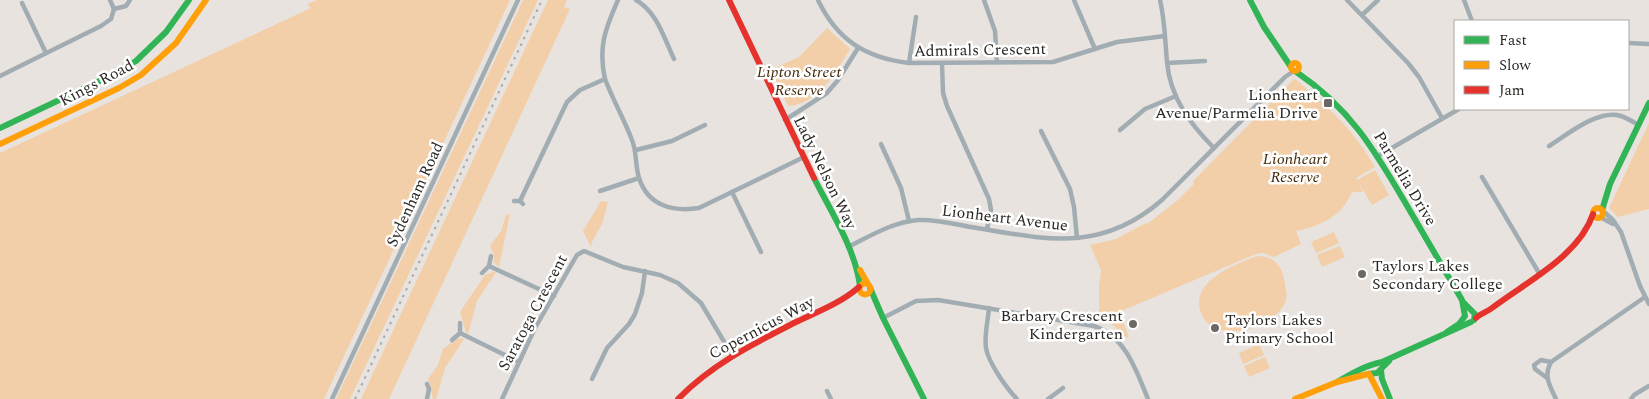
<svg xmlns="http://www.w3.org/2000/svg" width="1649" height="399" font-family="Spectral,serif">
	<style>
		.green { fill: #f2cfa8 }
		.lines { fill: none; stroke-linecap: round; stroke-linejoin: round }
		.street { stroke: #a1adb3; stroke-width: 4.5 }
		.fast { stroke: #30b455; stroke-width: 6 }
		.slow { stroke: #ff9f0a; stroke-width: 6 }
		.jam { stroke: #e5322d; stroke-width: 6 }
		.rail { stroke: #a4abac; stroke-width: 2; stroke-dasharray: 2.5 5; stroke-linecap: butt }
		.poi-dot { fill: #6c6964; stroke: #fff; stroke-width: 2 }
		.labels { text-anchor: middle; stroke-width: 5; stroke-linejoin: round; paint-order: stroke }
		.street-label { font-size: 16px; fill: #2a2723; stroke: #fff }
		.park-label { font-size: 16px; font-style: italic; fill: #452a09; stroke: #fff }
		.poi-label { font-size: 16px; fill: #2a2723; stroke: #fff; text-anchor: end }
	</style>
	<rect width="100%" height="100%" fill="#e8e3de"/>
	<g class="green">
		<polygon points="317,0 510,0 324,399 0,399 0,153 311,8 307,4"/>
		<polygon points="523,0 538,0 350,399 336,399"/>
		<polygon points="548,0 567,0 564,7 570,9 389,399 361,399"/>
		<path d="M827 28 850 49C835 73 819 104 788 106L770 70 799 57Z"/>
		<path d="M1294 79C1300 82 1306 89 1312 94 1340 118 1356 135 1375 167L1356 178 1363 192H1352C1343 215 1320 227 1296 231L1301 244 1274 257 1263 253 1256 254 1119 312 1129 337 1127 338 1114 326 1099 318V287L1101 270 1090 245 1116 239 1146 223 1147 224 1178 200 1194 184 1193 181Z"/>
		<polygon points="1649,123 1649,209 1618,217 1609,208"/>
		<polygon points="1375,170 1389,195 1372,205 1357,180"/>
		<polygon points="601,201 608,202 602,224 592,242 591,247 583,231"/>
		<polygon points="510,214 499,267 494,262 494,255 490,246 501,231 506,215"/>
		<polygon points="1334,232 1339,243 1316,253 1311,242"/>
		<polygon points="1340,246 1345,257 1322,267 1317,255"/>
		<path d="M1257 256C1275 256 1283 267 1285 284 1286 291 1288 296 1285 303 1276 321 1250 332 1230 331 1219 331 1207 326 1202 315 1187 282 1234 265 1257 256Z"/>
		<polygon points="493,272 496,272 477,301 468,334 466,333 460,312 485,275"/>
		<polygon points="462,338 464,339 445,368 436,399 433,399 429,381 428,379 438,365 443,349 457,339"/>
		<polygon points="1259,344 1264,355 1243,364 1239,353"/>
		<polygon points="1265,357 1270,368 1249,377 1244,366"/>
	</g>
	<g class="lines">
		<g class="street">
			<polyline points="110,0 114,9"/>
			<path d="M618 0C605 29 598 48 605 79 613 100 624 119 632 140 637 152 635 165 639 178 648 206 673 212 699 208L804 157"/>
			<path d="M636 0C657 12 664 38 674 59"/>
			<path d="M818 0C837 40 866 58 909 63L1053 62 1117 42 1165 36"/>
			<polyline points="984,0 995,31 997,62"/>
			<polyline points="1074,0 1095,49"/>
			<path d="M1160 0C1165 21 1165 41 1167 62 1170 97 1190 124 1214 148"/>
			<polyline points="1347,0 1408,63 1419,77 1442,118"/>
			<polyline points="1464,0 1472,21"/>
			<polyline points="22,3 46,53"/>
			<polyline points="1362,15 1378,0"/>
			<polyline points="1628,43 1649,44"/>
			<polyline points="909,63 916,17"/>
			<polyline points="942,63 943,93 947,106 989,199 991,210 987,229"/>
			<polyline points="1167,63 1205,61"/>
			<polyline points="0,76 101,26 111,19 114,9 126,6 130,0"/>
			<polyline points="785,120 827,93 838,80 858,48"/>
			<polyline points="1120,130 1145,109 1176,96"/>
			<polyline points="1041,131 1070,189 1074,207 1077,238"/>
			<polyline points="881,144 901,188 909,221"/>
			<path d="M1549 146C1568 134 1598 109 1621 116 1627 118 1633 122 1639 125"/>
			<polyline points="636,150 672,141 705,125"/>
			<polyline points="1378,156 1459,109"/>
			<polyline points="1482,177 1539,273"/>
			<polyline points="600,191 639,178"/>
			<polyline points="732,192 761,252"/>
			<polyline points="514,201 520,201 523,204"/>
			<polyline points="520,201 567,102 580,90 605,79"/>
			<polyline points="1602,210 1613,220 1621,232 1640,286 1649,304"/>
			<polyline points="1600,217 1613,224"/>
			<path d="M848 247C870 236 893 222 918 220 936 219 954 224 971 227 1045 239 1100 254 1162 200L1285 77 1294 71"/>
			<polyline points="489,266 554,296"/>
			<polyline points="482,273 489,266 491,256"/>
			<path d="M989 308C988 321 984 335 986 348 988 362 1007 389 1017 399"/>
			<path d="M883 318 916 301 938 300 1094 326C1126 337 1136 370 1148 399"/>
			<polyline points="460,333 519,362"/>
			<polyline points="452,340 460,333 460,323"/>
			<polyline points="1547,378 1535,369 1534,365 1541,360 1551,362"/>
			<polyline points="592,379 607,348 629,324 635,314 642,293 645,271"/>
			<polyline points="427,384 429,389 427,399"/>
			<polyline points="827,391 831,399"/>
			<polyline points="332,399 518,0"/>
			<polyline points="502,399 535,328 577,255 584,251 623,267 660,275 678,283 701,303 732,355"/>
			<polyline points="1048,399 1063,388"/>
			<path d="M1556 399C1550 386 1543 376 1551 362L1645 297"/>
			<polyline points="1631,399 1634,395 1649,386"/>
		</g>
		<g class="fast">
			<polyline points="1250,0 1264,27 1291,67"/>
			<path d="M1295 71C1350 108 1374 149 1406 204 1425 236 1443 268 1462 300L1465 316 1459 324 1447 332"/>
			<polyline points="0,128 110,76 136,61 166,32 189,0"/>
			<path d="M814 178C831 212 855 248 860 286"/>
			<polyline points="1602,210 1610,184 1649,103"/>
			<polyline points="870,288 883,318 924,399"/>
			<polyline points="1464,303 1475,314 1474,320"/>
			<polyline points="1381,370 1382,379 1390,399"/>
			<polyline points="1368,374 1377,373 1389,361"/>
			<path d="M1337 382C1351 374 1366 365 1382 362L1471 322"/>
		</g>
		<g class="slow">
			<circle cx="1295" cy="67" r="4"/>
			<polyline points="0,144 119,88 141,75 176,43 206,0"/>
			<circle cx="1598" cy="213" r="5"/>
			<polyline points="860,270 868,284"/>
			<circle cx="865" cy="289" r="5.5"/>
			<polyline points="1369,374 1382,399"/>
			<polyline points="1295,399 1337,382 1368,374"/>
		</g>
		<g class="jam">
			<polyline points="729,0 814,178"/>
			<path d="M1476 318C1481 313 1487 312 1492 308 1526 282 1579 256 1593 214"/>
			<path d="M678 399C712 364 753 344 796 322 817 312 841 303 859 287"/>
		</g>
		<polyline class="rail" points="355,399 542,0"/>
	</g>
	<g class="poi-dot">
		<rect x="1323" y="98" width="10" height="10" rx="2.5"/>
		<circle cx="1362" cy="274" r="5"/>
		<circle cx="1133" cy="324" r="5"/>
		<circle cx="1215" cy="328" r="5"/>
	</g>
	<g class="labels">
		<g class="street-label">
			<text transform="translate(980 49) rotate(-1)" y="6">Admirals Crescent</text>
			<text transform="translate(96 82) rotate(-28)" y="6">Kings Road</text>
			<text transform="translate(826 172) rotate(64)" y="6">Lady Nelson Way</text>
			<text transform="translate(1406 178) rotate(59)" y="6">Parmelia Drive</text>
			<text transform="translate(414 194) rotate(-65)" y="6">Sydenham Road</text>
			<text transform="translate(1005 217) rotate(7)" y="6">Lionheart Avenue</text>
			<text transform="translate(532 312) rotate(-62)" y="6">Saratoga Crescent</text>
			<text transform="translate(761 327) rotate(-28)" y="6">Copernicus Way</text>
		</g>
		<g class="park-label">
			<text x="799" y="77">Lipton Street<tspan x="799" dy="18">Reserve</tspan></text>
			<text x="1295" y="164">Lionheart<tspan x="1295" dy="18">Reserve</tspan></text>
		</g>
		<g class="poi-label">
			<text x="1318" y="100">Lionheart<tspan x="1318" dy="18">Avenue/Parmelia Drive</tspan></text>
			<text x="1372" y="271" text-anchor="start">Taylors Lakes<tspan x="1372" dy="18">Secondary College</tspan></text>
			<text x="1123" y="321">Barbary Crescent<tspan x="1123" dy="18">Kindergarten</tspan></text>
			<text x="1225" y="325" text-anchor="start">Taylors Lakes<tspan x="1225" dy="18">Primary School</tspan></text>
		</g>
	</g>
	<rect x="1454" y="20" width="175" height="90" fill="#ffffff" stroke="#aaa9a7"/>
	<rect x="1464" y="36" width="25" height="8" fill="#30b455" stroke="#aaa9a7"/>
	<text x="1499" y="45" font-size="15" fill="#2a2723">Fast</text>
	<rect x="1464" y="61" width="25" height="8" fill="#ff9f0a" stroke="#aaa9a7"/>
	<text x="1499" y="70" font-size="15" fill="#2a2723">Slow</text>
	<rect x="1464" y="86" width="25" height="8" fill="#e5322d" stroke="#aaa9a7"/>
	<text x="1499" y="95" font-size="15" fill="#2a2723">Jam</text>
</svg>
